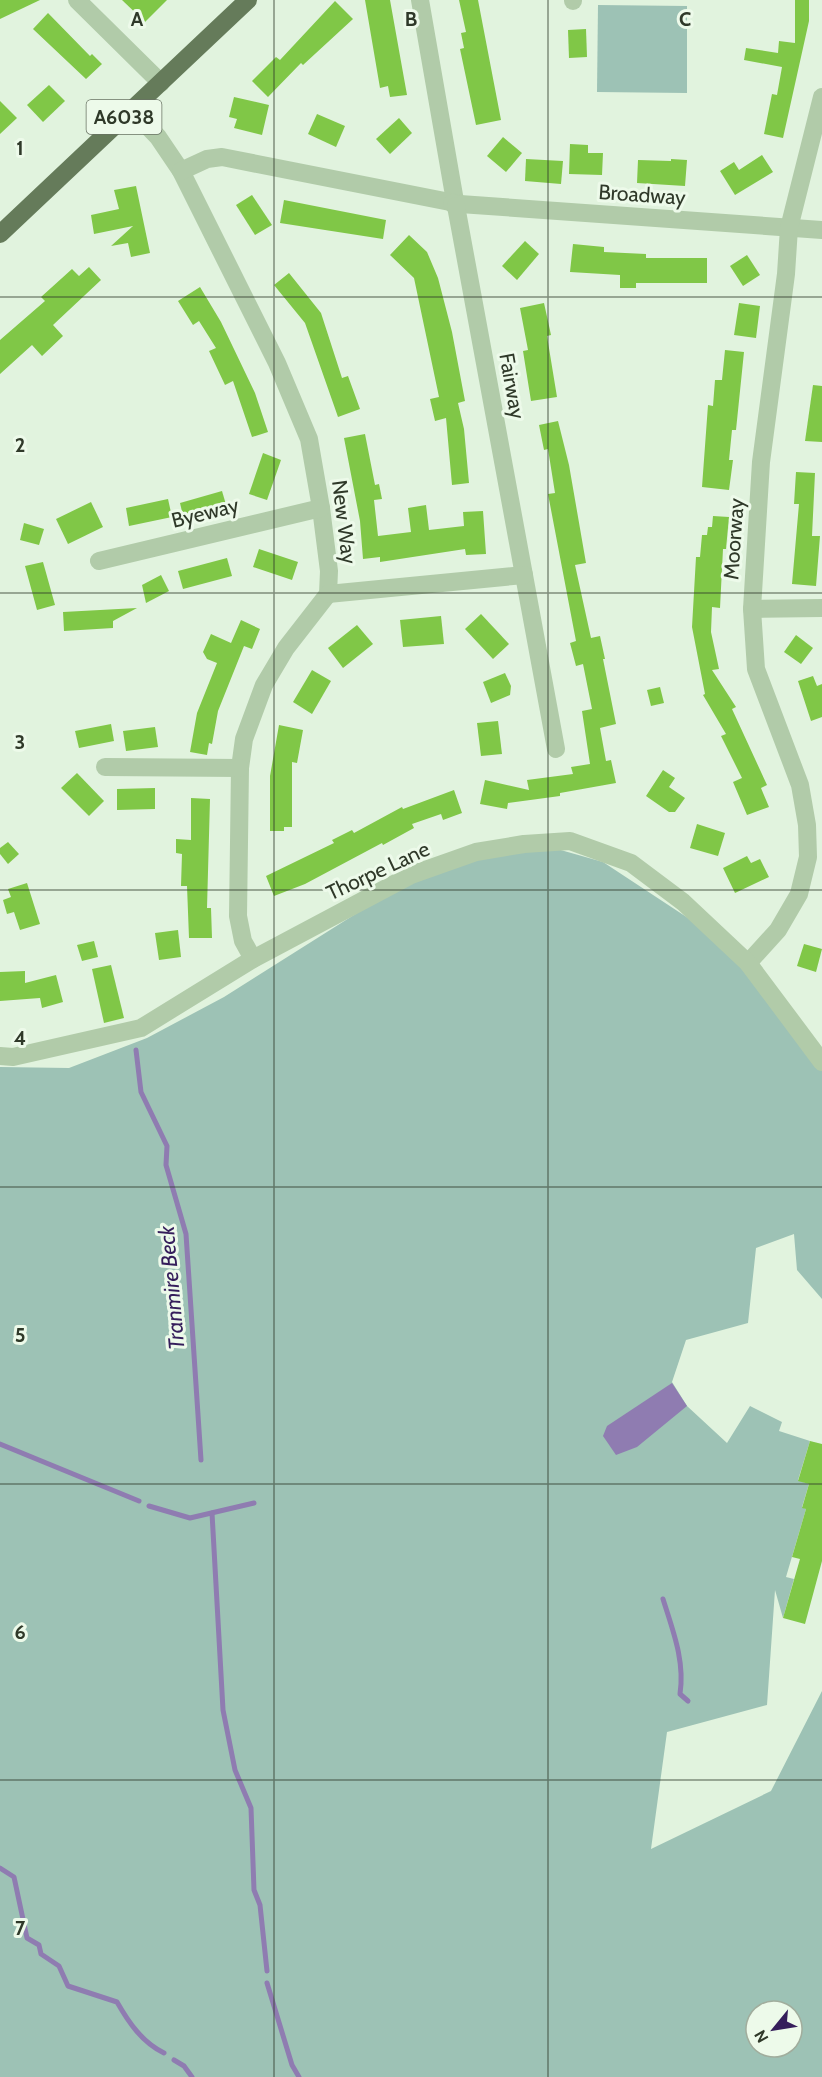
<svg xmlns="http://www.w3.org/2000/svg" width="822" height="2077" font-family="Cabin,sans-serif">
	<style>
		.green { fill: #9dc2b5; fill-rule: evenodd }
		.water { fill: #8f7cb1 }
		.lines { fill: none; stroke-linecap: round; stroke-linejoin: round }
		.stream { stroke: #8f7cb1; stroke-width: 5 }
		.building { fill: #80c747 }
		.minor { stroke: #b1cba9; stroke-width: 18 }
		.major { stroke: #657b5a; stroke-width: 18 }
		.grid { fill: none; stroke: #2f3929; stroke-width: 1.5; stroke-opacity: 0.55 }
		.labels { text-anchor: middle; stroke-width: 6; stroke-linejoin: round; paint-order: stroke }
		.shield { fill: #edfaea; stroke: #687363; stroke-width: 1.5 }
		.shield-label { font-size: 20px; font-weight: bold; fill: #2f3929 }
		.street-label { font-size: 21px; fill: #2f3929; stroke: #edfaea }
		.water-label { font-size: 22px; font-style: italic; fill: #351e5b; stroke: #edfaea }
		.grid-label { font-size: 20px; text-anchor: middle; font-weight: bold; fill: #2f3929; stroke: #edfaea; stroke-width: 6; stroke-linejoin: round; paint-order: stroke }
	</style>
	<rect width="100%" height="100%" fill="#e1f3de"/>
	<g class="green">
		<polygon points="598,5 687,6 687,93 597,92"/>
		<path d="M550 847 603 862 688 918 744 969 822 1064V1299L797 1270 794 1234 756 1248 748 1323 686 1340 672 1382 687 1406 727 1443 750 1406 782 1422 779 1431 810 1441 798 1480 809 1484 802 1507 806 1509 786 1577 794 1579 783 1618 775 1590 767 1705 667 1732 651 1849 771 1791 822 1691V2077H0V1067L69 1068 147 1038 224 997 403 884 471 861ZM756 2011H792V2047H756Z"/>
	</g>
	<polygon class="water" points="672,1383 687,1406 637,1447 616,1455 603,1436 607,1426"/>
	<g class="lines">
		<g class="stream">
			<polyline points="136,1050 141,1092 167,1146 166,1165 186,1234 201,1460"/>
			<polyline points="0,1444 139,1501"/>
			<polyline points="149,1506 190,1518 254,1503"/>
			<polyline points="212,1513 223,1710 235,1770 251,1808 254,1890 260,1905 267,1971"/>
			<path d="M663 1599C673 1631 685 1661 680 1694L688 1701"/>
			<path d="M0 1868 14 1877 27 1938 39 1945 41 1954 59 1966 68 1986 117 2002C129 2023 142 2042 164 2053"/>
			<polyline points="267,1983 292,2065 299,2077"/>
			<polyline points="174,2060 184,2066 192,2077"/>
		</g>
	</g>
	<g class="building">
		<polygon points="0,0 40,0 0,19"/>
		<polygon points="122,0 167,0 145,22"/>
		<polygon points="365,0 390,0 407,95 390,97 388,86 380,88"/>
		<polygon points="459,0 478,0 501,120 476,125 460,49 464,48 461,33 466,32"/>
		<polygon points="795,0 809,0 809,21 783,138 764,134 772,94 777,95 782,67 744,60 746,48 778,53 779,41 795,43"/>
		<polygon points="335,1 353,19 303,65 301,63 268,97 252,81 276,57 280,60"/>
		<polygon points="48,13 90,56 92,54 102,64 86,79 33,29"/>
		<polygon points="586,29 587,57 569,58 568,30"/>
		<polygon points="49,85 65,101 43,122 27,105"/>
		<polygon points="234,97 269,105 262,135 234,128 237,119 229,117"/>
		<polygon points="0,101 17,118 0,134"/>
		<polygon points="317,114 345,126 336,147 308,134"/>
		<polygon points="399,118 412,133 390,154 376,139"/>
		<polygon points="503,137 522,153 506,172 487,156"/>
		<polygon points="570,144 588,145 588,153 603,153 602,175 569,174"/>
		<polygon points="762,155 773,172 735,195 720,171 734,162 739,170"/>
		<polygon points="526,159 563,161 561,184 525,181"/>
		<polygon points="671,159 687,160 685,186 637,183 638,160 671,161"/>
		<polygon points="136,186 150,253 131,257 128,243 111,246 133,226 94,234 91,215 119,209 114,190"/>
		<polygon points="252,195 272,225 255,235 236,205"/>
		<polygon points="284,200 386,220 383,239 280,223"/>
		<polygon points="409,235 427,252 438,278 452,332 465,401 458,403 464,429 469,483 452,485 446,418 435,421 430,399 439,397 414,278 390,255"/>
		<polygon points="525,241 539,254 517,280 502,266"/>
		<polygon points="573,244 604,247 604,252 646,254 646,258 707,258 707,283 636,283 636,288 620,288 620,275 570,272"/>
		<polygon points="747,255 760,275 743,286 730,266"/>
		<polygon points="89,267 101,280 53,325 63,336 42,356 32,345 0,374 0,340 45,301 41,297 72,269 79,276"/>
		<polygon points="289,273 321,313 342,378 348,376 360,409 338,417 305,323 274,285"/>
		<polygon points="200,287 221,322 255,393 268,432 252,437 233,381 225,385 209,351 216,348 199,321 193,325 178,301"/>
		<polygon points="544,303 551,335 547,336 557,397 531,401 523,351 528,350 520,308"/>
		<polygon points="739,303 760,306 756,338 734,335"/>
		<polygon points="725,350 744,352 736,430 732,430 729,460 733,460 729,490 702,487 708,405 713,406 715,380 722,380"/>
		<polygon points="813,385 822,386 822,442 805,441"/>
		<polygon points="558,421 569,465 586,563 575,565 591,638 600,636 605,659 603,659 616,724 600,728 606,761 611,760 616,783 560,793 560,796 508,803 507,809 480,804 485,780 529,790 527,780 573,774 571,767 590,764 582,711 592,709 583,664 576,666 570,643 576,641 548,494 555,493 548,449 544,450 539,425"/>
		<polygon points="365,434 375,485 379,484 382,499 374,500 378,536 411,532 408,508 426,505 429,530 464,526 463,512 483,511 486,554 466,555 465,549 380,562 380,557 363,559 360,521 344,438"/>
		<polygon points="263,453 281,460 267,500 249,494"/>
		<polygon points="796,472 815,473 812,536 820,536 816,586 792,584 799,504 794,504"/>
		<polygon points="222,491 227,508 184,520 180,503"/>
		<polygon points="168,499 172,517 129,526 126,508"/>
		<polygon points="91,502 103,527 68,544 56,519"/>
		<polygon points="713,516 729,517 726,549 723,549 720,608 712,607 711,632 719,669 712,670 736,707 732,709 767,785 761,788 769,807 747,815 733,782 742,778 721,736 726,734 703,695 705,694 692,627 696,557 700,557 702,535 707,535 708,527 712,527"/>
		<polygon points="24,523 44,529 39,545 20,540"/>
		<polygon points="259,549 298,562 292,580 253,567"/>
		<polygon points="227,558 232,576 183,589 178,571"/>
		<polygon points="43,562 55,605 37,610 25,566"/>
		<polygon points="161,575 169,591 146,603 142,585"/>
		<polygon points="137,608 113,621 113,628 64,631 63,612"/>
		<polygon points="481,614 509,644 493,659 465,629"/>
		<polygon points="441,616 444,644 403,647 400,620"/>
		<polygon points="241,620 260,629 252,649 244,646 218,711 212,744 209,743 207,755 190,752 197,713 217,663 207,659 203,652 211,634 231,643"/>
		<polygon points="357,625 373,644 343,668 328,648"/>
		<polygon points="796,635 813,648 801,664 784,652"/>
		<polygon points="312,670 331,681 312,714 293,702"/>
		<polygon points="505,673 511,686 510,695 491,703 483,682"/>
		<polygon points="813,676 817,686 822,684 822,717 811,721 798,681"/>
		<polygon points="660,687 664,703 651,706 647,690"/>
		<polygon points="498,721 502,754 481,756 477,723"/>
		<polygon points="111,724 114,741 79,748 75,731"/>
		<polygon points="279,725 303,730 297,763 292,762 292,827 284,827 284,831 270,831 270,776"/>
		<polygon points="155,727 158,747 126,751 123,731"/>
		<polygon points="663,770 675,778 669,787 685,798 675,812 669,812 646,796"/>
		<polygon points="77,773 104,801 89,816 61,788"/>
		<polygon points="155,788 155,809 117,810 117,789"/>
		<polygon points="454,790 462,813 443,820 441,814 412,824 414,828 383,845 382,843 305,884 274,896 266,876 334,843 332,840 352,830 354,833 402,807 403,809"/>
		<polygon points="191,798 210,799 207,908 211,908 212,938 189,938 187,886 181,886 182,854 176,853 176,839 191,840"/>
		<polygon points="697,824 725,833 718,856 690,848"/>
		<polygon points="8,842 19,854 8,864 0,854 0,848"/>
		<polygon points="747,856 751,863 760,859 769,877 735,893 723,868"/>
		<polygon points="27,883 40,924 20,930 14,912 7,914 3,900 11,897 8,889"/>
		<polygon points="178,930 181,957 159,960 155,933"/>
		<polygon points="94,941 98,957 82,961 77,945"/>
		<polygon points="804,944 822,949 816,972 797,966"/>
		<polygon points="111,965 124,1018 104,1023 92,969"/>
		<polygon points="25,971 25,983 56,975 63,1002 42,1008 40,998 0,1001 0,972"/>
		<polygon points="810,1441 822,1444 822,1561 805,1624 783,1618 800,1559 792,1557 806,1509 802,1508 809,1484 798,1481"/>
	</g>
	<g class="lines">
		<g class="minor">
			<polyline points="77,0 161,83"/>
			<polyline points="420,0 455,201"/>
			<polyline points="573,1 573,0"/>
			<polyline points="132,110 158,137 181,171 277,363 309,439 321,508 329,571 328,594 286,648 264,685 244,739 240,768 238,916 243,941 253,959"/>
			<polyline points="181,171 207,159 222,157 460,204"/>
			<polyline points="452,203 455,206 460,204 822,230"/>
			<polyline points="456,206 556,749"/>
			<polyline points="99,561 321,508"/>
			<polyline points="328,594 524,575"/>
			<polyline points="752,609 822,608"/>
			<polyline points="105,767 240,768"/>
			<polyline points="748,963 778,930 799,894 808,857 807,825 800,785 756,669 752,609 761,462 786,274 789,228 822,97"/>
			<polyline points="0,1056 13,1057 141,1028 253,959 411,875 476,852 524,844 570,841 631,863 683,902 748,963 822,1062"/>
		</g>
		<polyline class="major" points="0,234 248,0"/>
	</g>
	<path class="grid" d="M274 0V2077M548 0V2077M0 297H822M0 593H822M0 890H822M0 1187H822M0 1484H822M0 1780H822"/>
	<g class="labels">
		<rect class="shield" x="86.5" y="100" width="75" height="34" rx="4.5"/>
		<g class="shield-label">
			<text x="124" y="124">A6038</text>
		</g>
		<g class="street-label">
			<text transform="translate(642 195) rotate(4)" y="7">Broadway</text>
			<text transform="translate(512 386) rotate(80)" y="7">Fairway</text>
			<text transform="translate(205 513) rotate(-14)" y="7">Byeway</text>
			<text transform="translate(344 522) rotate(83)" y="7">New Way</text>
			<text transform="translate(734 539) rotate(-86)" y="7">Moorway</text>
			<text transform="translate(378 871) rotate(-25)" y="7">Thorpe Lane</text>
		</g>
		<g class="water-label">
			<text transform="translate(171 1288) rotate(-95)" y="8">Tranmire Beck</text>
		</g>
	</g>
	<g class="grid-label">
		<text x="137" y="26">A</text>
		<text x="411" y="26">B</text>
		<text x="685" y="26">C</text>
		<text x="20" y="155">1</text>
		<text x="20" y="452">2</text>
		<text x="20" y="749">3</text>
		<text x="20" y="1045">4</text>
		<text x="20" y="1342">5</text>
		<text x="20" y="1639">6</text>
		<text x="20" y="1935">7</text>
	</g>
	<g transform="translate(774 2029) rotate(240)"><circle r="28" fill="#edfaea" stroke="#a1ad9d" stroke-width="1.5"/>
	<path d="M0-4.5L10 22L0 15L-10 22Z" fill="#351e5b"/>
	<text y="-9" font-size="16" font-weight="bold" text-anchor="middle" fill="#2f3929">N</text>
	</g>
</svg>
